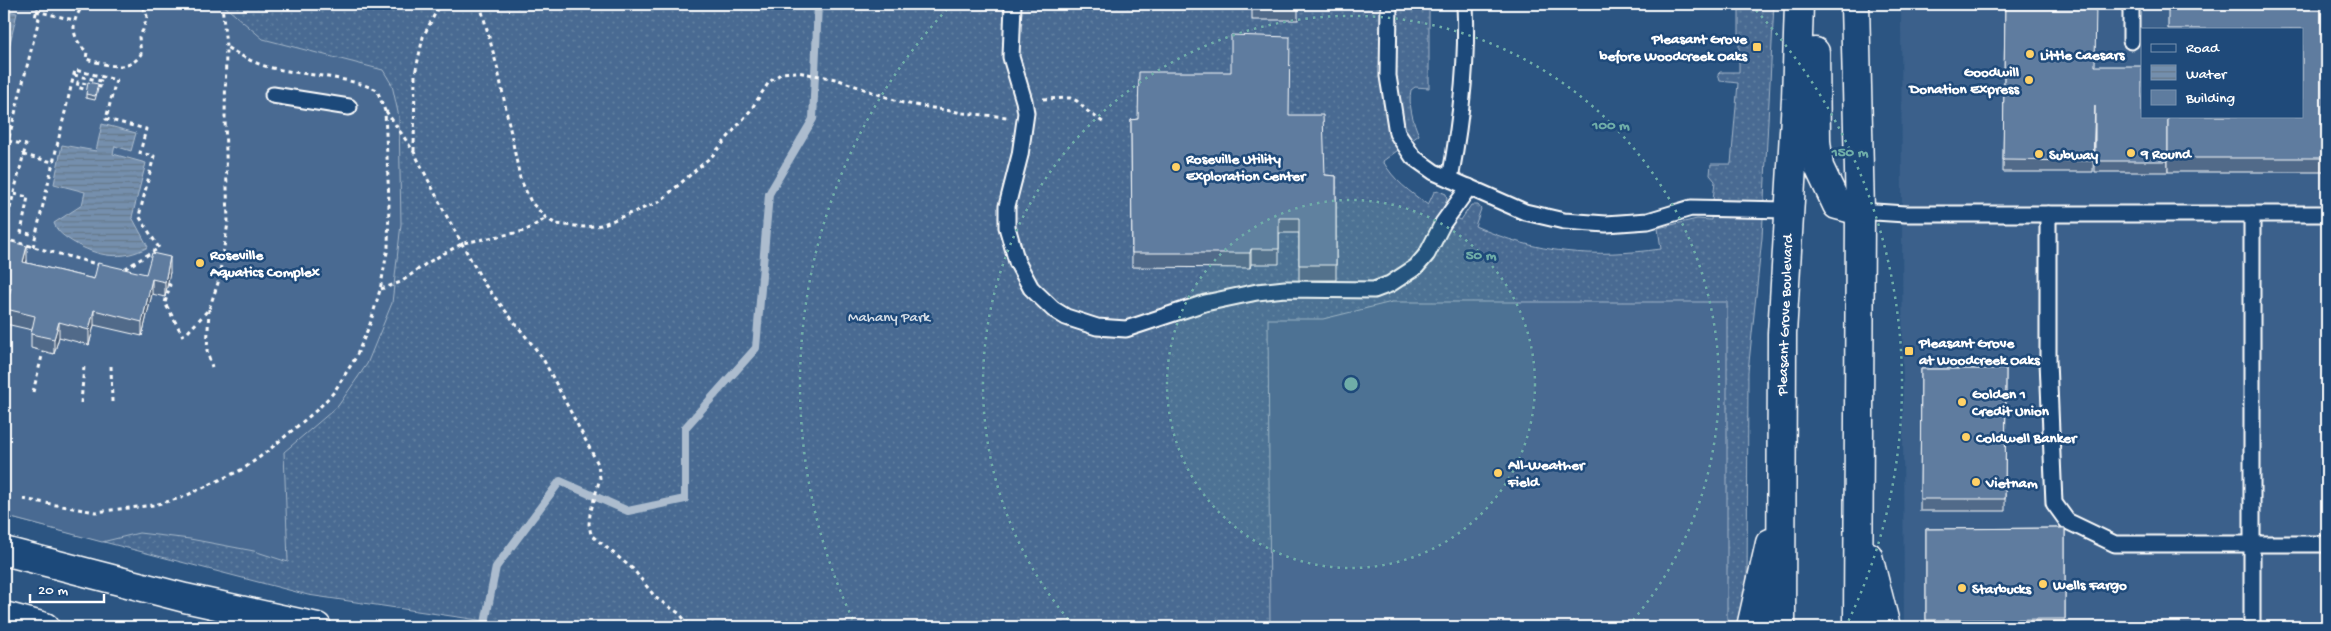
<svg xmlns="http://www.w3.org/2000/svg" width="2331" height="631" font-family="'Gochi Hand',sans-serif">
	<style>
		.built { fill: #3b618b; fill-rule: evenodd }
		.grass { fill: url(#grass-dots); stroke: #a4b5c8 }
		.garden { fill: #486b92; stroke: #a4b5c8 }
		.water { fill: url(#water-rules); stroke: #acbcce }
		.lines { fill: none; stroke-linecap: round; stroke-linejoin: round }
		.stream { stroke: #acbcce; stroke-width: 8 }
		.lane-casing { stroke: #fff; stroke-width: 19 }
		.secondary-casing { stroke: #fff; stroke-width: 31 }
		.primary-casing { stroke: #fff; stroke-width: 31 }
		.path { stroke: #fff; stroke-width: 3; stroke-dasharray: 4 4; stroke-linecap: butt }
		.lane { stroke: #1f4a7a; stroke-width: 15 }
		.secondary { stroke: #1f4a7a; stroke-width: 28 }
		.primary { stroke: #1f4a7a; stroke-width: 28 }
		.wall { fill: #516b89; stroke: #fff }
		.shaded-wall { fill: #42576f; stroke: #fff }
		.building { fill: #5e7c9f; stroke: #fff }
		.ring { fill: none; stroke: #6fada8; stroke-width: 2.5; stroke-dasharray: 2.5 5 }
		.poi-dot { fill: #ffd166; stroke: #1f4a7a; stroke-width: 2 }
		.labels { text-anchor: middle; stroke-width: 5; stroke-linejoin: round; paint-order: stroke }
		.poi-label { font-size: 15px; font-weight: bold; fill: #fff; stroke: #1f4a7a; text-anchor: start }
		.street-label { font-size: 15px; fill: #fff; stroke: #1f4a7a }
		.park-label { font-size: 15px; fill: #dae1e9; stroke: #1f4a7a }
		.centre { fill: #6fada8; stroke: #1f4a7a; stroke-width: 2.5 }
		.ring-label { font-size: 15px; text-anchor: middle; font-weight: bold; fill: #6fada8; stroke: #1f4a7a; stroke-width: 5; stroke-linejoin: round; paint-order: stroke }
	</style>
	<defs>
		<pattern id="grass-dots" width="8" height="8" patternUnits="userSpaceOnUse" patternTransform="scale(1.25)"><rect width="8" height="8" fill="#486b92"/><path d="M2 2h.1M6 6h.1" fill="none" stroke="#6381a2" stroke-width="1.8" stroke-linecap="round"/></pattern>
		<pattern id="water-rules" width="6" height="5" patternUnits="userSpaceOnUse" patternTransform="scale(1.25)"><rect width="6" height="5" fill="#748fad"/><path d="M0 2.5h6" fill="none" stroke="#66788b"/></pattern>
	</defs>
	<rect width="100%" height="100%" fill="#2c5582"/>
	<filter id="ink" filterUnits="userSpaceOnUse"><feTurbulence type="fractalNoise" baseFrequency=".02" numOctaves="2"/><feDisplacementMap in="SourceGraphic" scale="10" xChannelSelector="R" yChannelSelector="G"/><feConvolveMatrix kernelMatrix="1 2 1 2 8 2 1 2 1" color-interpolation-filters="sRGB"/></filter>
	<g filter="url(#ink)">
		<path class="built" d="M1901 4H2327V627H1904ZM2142 29H2302V116H2142Z"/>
		<path class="grass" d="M4 4H1429V88L1415 87 1411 90C1408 104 1413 122 1419 135L1383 161C1393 180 1410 192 1428 205L1434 192 1439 191 1446 194 1447 199 1442 212 1461 220 1471 205H1478L1481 209 1475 226C1537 254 1594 258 1661 249L1658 228 1697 219 1711 220 1715 181 1710 175 1711 164H1731L1738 83 1720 81 1718 74 1720 72H1739V4H1774L1762 238 1748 372 1747 601 1738 627H526L308 595 4 516Z"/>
		<g class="garden">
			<polygon points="4,4 222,4 263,39 383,70 392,85 399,117 401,224 392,303 367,364 338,406 284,452 288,562 254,551 190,539 139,533 102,542 4,516"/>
			<polygon points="1392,302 1727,302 1727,627 1270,627 1268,319 1323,319"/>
		</g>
		<g class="water">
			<polygon points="4,10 17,13 4,69"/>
			<path d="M102 124 136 133 131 151 115 146 113 154 146 163 132 217 148 247C123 261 97 257 73 242 65 237 57 232 54 223L82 205 85 192 54 184 62 145 96 151Z"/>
		</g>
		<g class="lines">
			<polyline class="stream" points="485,623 496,567 560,481 628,511 685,499 685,428 756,348 769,194 813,119 818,4"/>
			<defs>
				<g id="lane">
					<polyline points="1013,4 1011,57 1024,101 1026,113 1020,155 1007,206 1007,227 1017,262 1031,288 1053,309 1066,317 1097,327 1126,329 1205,303 1257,292 1285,289 1374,290 1390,284 1416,267 1427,254 1443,223 1469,187"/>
					<polyline points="1389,4 1388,76 1397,133 1413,157 1434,172 1525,212 1564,221 1606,224 1648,221 1691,208 1789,210"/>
					<polyline points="2131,4 2131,41"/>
					<polyline points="273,95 349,107"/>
					<path d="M1450 179C1461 120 1468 63 1465 4"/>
					<polyline points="1860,211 1905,214 2327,214"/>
					<polyline points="2048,214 2048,361 2054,503 2067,521 2115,544 2327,544"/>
					<polyline points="2252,214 2252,627"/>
				</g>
				<g id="secondary">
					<polyline points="4,551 185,598 317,627"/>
					<polyline points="4,616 45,627"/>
				</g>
				<g id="primary">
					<polyline points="1855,4 1860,211 1858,627"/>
					<polyline points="1815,52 1816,141 1819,167 1837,205 1860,211"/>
					<polyline points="1868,556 1886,627"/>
					<polyline points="1751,627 1770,543"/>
					<polyline points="1781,627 1782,334 1796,99 1799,4"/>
				</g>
			</defs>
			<use href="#lane" class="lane-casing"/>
			<use href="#secondary" class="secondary-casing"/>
			<use href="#primary" class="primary-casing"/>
			<g class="path">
				<path d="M85 4C70 20 70 37 87 52L86 59C104 64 129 74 141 54L139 37 143 30 147 16 141 4"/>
				<polyline points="480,4 498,70 520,178 531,202 546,218 556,224 584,227 601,225 659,202 713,155 750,111 769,82 782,73 797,72 836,79 903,103 963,113 1007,117"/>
				<polyline points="36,11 74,20"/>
				<polyline points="74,75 101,81 100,87 78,82 77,87 87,90"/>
				<polyline points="1043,99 1070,98 1077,101 1086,110 1104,123"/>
				<polyline points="386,111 414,152 446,215 485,285 542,357 598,464 600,478 590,514 589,524 591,535 633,569 656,598 680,614 690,627"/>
				<polyline points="414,151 415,74 423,37 440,4"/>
				<polyline points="23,155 53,162"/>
				<polyline points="14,194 28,197 21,232 35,235"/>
				<polyline points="4,232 26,145 8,141 39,19 35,18 38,4"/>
				<polyline points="4,239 100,265"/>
				<polyline points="33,247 75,70 116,80 106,119 146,129 140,153 154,156 139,216 159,248 121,271"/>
				<polyline points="168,284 170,285 165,303 183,336"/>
				<polyline points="381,289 401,282 427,263 463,243 525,231 546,218"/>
				<polyline points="209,309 207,351 212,367"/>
				<polyline points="188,332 209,309 218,283 228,223 225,118 226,47 222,4"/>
				<polyline points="111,366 112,402"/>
				<polyline points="33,392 43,352"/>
				<polyline points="81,403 84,366"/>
				<path d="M23 499 95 512 154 505 181 498 243 469 264 454 318 409 334 392 356 357 370 324 380 290 388 247 389 202 385 111 377 90C343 75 304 76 268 67 253 63 240 55 226 47"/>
			</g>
			<use href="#lane" class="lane"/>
			<use href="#secondary" class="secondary"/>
			<use href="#primary" class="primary"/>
		</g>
		<g class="wall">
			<rect x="1252" y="4" width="46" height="16"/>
			<polygon points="2005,4 2168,116 2168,172 2095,172 2095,117 2093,172 2003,172"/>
			<polygon points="2327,4 2327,172 2168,172 2168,116"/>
			<polygon points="98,89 95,100 86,98 86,94"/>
			<polygon points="1289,115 1325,175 1336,176 1336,280 1299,280 1299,233 1279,233 1279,264 1251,264 1250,268 1132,267 1131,120 1138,119"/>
			<polygon points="4,240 27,260 27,263 94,279 170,272 165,297 152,294 142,336 94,325 89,345 59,337 54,354 31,348 31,334 32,330 6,324 6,309 8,302 4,301"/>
			<polygon points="1921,369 2006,369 2005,511 1920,511"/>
			<polygon points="2065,528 2065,627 1926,627 1926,529"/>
		</g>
		<g class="shaded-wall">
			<polygon points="27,246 27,260 23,277 23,262"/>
			<polygon points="1251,249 1251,264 1250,268 1250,253"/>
			<polygon points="170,257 170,272 165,297 165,282"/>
			<polygon points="152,279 152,294 142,336 142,322"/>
			<polygon points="94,310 94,325 89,345 89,330"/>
			<polygon points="59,322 59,337 54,354 54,339"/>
		</g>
		<g class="building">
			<rect x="1252" y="4" width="46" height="1"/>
			<polygon points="2005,4 2096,4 2095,66 2142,66 2142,116 2168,116 2168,161 2095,161 2095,105 2093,161 2003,160"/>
			<polygon points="2168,4 2327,4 2327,158 2168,158 2168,116 2302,116 2302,29 2168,29"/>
			<polygon points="1231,35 1290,37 1289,115 1323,115 1325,175 1336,176 1336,265 1299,265 1299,218 1279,218 1279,249 1251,249 1250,253 1132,253 1131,120 1138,119 1139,72 1231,72"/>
			<polygon points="88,82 98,84 95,96 86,94"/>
			<polygon points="4,240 27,246 23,262 94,279 98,263 146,274 152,253 170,257 165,282 152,279 142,322 94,310 89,330 59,322 54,339 31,334 35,316 6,309 11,288 4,286"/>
			<polygon points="1921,369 2006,369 2005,499 1920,499"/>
			<polygon points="2065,528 2065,619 1926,620 1926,529"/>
		</g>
	</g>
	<circle cx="1351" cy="384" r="184" fill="#6fada8" fill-opacity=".12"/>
	<g class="ring">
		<circle cx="1351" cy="384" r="184"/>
		<path d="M1073 625A368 368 0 1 1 1629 625"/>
		<path d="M856 626A551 551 0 0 1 951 5M1751 5A551 551 0 0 1 1846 626"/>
	</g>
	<g class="poi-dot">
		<rect x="1752" y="42" width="10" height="10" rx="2.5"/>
		<circle cx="2030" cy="54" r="5"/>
		<circle cx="2029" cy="80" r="5"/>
		<circle cx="2131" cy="153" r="5"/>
		<circle cx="2039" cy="154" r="5"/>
		<circle cx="1176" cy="167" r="5"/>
		<circle cx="200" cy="263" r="5"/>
		<rect x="1904" y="346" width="10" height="10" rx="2.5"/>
		<circle cx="1962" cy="402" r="5"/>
		<circle cx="1966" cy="437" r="5"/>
		<circle cx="1498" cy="473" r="5"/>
		<circle cx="1976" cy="482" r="5"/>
		<circle cx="2043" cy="584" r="5"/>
		<circle cx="1962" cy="588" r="5"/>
	</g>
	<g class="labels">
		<g class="poi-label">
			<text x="1747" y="43" text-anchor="end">Pleasant Grove<tspan x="1747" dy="17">before Woodcreek Oaks</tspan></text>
			<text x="2040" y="59">Little Caesars</text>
			<text x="2019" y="76" text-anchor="end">Goodwill<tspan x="2019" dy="17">Donation Express</tspan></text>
			<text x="2141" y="158">9 Round</text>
			<text x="2049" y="159">Subway</text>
			<text x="1186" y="163">Roseville Utility<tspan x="1186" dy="17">Exploration Center</tspan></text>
			<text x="210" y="259">Roseville<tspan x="210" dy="17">Aquatics Complex</tspan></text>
			<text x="1919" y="347">Pleasant Grove<tspan x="1919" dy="17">at Woodcreek Oaks</tspan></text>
			<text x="1972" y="398">Golden 1<tspan x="1972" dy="17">Credit Union</tspan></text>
			<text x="1976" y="442">Coldwell Banker</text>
			<text x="1508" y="469">All-Weather<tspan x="1508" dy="17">Field</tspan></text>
			<text x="1986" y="487">Vietnam</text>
			<text x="2053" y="589">Wells Fargo</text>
			<text x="1972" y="593">Starbucks</text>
		</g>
		<g class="street-label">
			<text transform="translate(1784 315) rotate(-88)" y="5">Pleasant Grove Boulevard</text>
		</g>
		<g class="park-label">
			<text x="889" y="321">Mahany Park</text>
		</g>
	</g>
	<circle cx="1351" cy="384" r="8" class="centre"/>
	<g class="ring-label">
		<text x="1611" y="129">100 m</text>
		<text x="1850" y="156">150 m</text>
		<text x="1481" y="259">50 m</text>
	</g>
	<rect width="2331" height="631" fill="none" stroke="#1f4a7a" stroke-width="20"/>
	<rect x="10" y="10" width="2311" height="611" fill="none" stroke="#fff" stroke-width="2" filter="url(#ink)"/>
	<rect x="2141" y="28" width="162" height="90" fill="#1f4a7a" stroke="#7992af"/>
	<rect x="2151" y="44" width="25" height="8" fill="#1f4a7a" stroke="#7992af"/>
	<text x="2186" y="52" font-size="15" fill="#ffffff">Road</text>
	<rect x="2151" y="65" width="25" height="15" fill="url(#water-rules)" stroke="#7992af"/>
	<text x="2186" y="78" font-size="15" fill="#ffffff">Water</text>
	<rect x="2151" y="90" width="25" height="15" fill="#5e7c9f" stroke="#7992af"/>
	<text x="2186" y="102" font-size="15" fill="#ffffff">Building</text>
	<path d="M30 594v8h74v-8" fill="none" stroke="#ffffff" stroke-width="2.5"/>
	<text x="38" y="594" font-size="15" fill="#ffffff" stroke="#1f4a7a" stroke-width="4" paint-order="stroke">20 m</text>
</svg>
